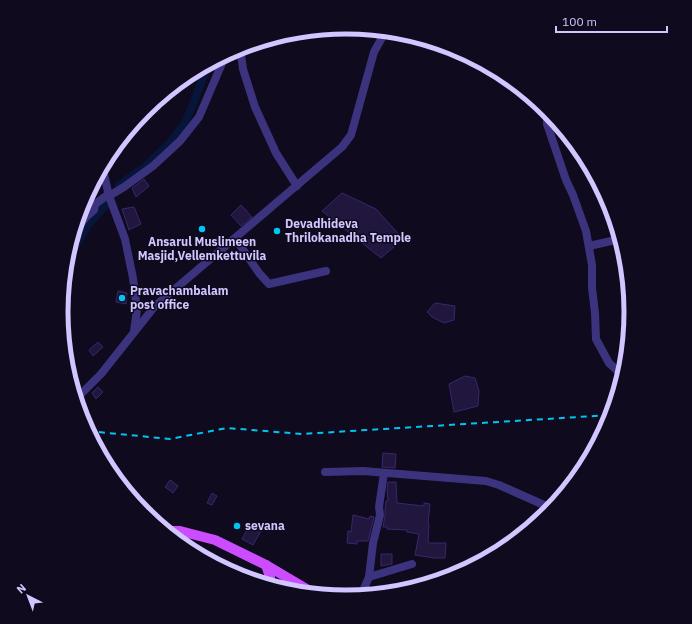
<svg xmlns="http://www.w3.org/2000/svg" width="692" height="624" font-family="'IBM Plex Sans',sans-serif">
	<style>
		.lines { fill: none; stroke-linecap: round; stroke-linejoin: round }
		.canal { stroke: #07153a; stroke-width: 8 }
		.building { fill: #21163e; stroke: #3a276b }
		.minor { stroke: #3c337e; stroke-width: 8 }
		.major { stroke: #cb4dff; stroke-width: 10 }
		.rail { stroke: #00c5f1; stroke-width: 2; stroke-dasharray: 6 5; stroke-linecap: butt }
		.poi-dot { fill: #00c5f1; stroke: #0f0a1d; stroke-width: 1.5 }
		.labels { text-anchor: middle; stroke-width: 3; stroke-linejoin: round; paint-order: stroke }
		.poi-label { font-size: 12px; font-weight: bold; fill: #d1c6ff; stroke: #0f0a1d; text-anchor: start }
		.rim { fill: none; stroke: #d1c6ff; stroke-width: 5 }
	</style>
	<rect width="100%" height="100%" fill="#0f0a1d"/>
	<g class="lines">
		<g class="canal">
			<polyline points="119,185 146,166 170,143 185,123 196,97 203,77 214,61"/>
			<polyline points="66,262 88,225 107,204"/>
		</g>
	</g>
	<g class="building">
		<polygon points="162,96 167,102 146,113 145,110"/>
		<polygon points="144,179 149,186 136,197 132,188"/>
		<polygon points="342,193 376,209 403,239 381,258 322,211"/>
		<polygon points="241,205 252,217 241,226 231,215"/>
		<polygon points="134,207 141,224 129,230 122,209"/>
		<polygon points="118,291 127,293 126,304 116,302"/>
		<polygon points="435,303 455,306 454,320 444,323 432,317 427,312"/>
		<polygon points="98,342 103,347 93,356 89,350"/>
		<polygon points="465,376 475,378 479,391 478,406 454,412 449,384"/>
		<polygon points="98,387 103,392 96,399 92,393"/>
		<polygon points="383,453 396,454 395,468 382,467"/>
		<polygon points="170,480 178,486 173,493 165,487"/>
		<polygon points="388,482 396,482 397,503 424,506 424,503 430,504 428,524 429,524 428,543 446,543 445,558 434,558 415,555 419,534 407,532 407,530 387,529 387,527 383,527 385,516 385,510 386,501 388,501 387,489"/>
		<polygon points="212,493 217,496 212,505 207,503"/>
		<polygon points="353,515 369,519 370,516 374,517 368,541 357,541 357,544 347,543 348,531 351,532"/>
		<polygon points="250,525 261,531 253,545 242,539"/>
		<polygon points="381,554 392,554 392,564 381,566"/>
	</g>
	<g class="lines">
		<g class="minor">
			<polyline points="240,48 243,69 255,107 276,153 297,186"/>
			<polyline points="547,110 547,124 566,180 573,195 586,231 592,265 592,288 595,313 596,339 609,363 623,376"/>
			<polyline points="102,166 109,196 125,239 133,278 137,310 134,331"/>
			<polyline points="73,234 86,217 94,210 95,205 98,202 106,196 109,196 124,187 153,166 180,141 199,117 226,54"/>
			<polyline points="235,238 259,273 269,284 326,271"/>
			<polyline points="589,246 620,239"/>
			<polyline points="76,399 101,374 155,306 342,147 351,135 374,52 384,34 388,31"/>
			<polyline points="325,472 363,471 486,481 499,485 544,505 554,505"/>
			<polyline points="369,577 412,564"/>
			<polyline points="361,595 369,577 373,543 380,515 379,507 384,473"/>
		</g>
		<g class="major">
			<polyline points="165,531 180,531 215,540 266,565 315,594"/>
			<polyline points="266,565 270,577 269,585"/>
		</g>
		<polyline class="rail" points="88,431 170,439 227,428 302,434 611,415"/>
	</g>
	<g class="poi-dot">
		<circle cx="202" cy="229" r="4"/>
		<circle cx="277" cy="231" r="4"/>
		<circle cx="122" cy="298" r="4"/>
		<circle cx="237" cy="526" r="4"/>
	</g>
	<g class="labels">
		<g class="poi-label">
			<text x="285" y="228">Devadhideva<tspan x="285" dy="14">Thrilokanadha Temple</tspan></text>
			<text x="202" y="246" text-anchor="middle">Ansarul Muslimeen<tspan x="202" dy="14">Masjid,Vellemkettuvila</tspan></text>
			<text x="130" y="295">Pravachambalam<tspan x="130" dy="14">post office</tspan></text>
			<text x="245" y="530">sevana</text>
		</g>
	</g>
	<path d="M0 0H692V624H0ZM68 312a278 278 0 1 1 556 0a278 278 0 1 1-556 0Z" fill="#0f0a1d" fill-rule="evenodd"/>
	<path class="rim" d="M68 312a278 278 0 1 1 556 0a278 278 0 1 1-556 0Z"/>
	<g transform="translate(28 596) rotate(318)" stroke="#0f0a1d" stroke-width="3" paint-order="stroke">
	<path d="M0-3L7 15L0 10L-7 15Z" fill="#d1c6ff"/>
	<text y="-6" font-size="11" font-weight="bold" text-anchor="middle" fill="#d1c6ff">N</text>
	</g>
	<path d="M556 26v6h111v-6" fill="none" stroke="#d1c6ff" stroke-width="2"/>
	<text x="562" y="26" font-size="12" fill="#d1c6ff" stroke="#0f0a1d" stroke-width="3" paint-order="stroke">100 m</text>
</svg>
